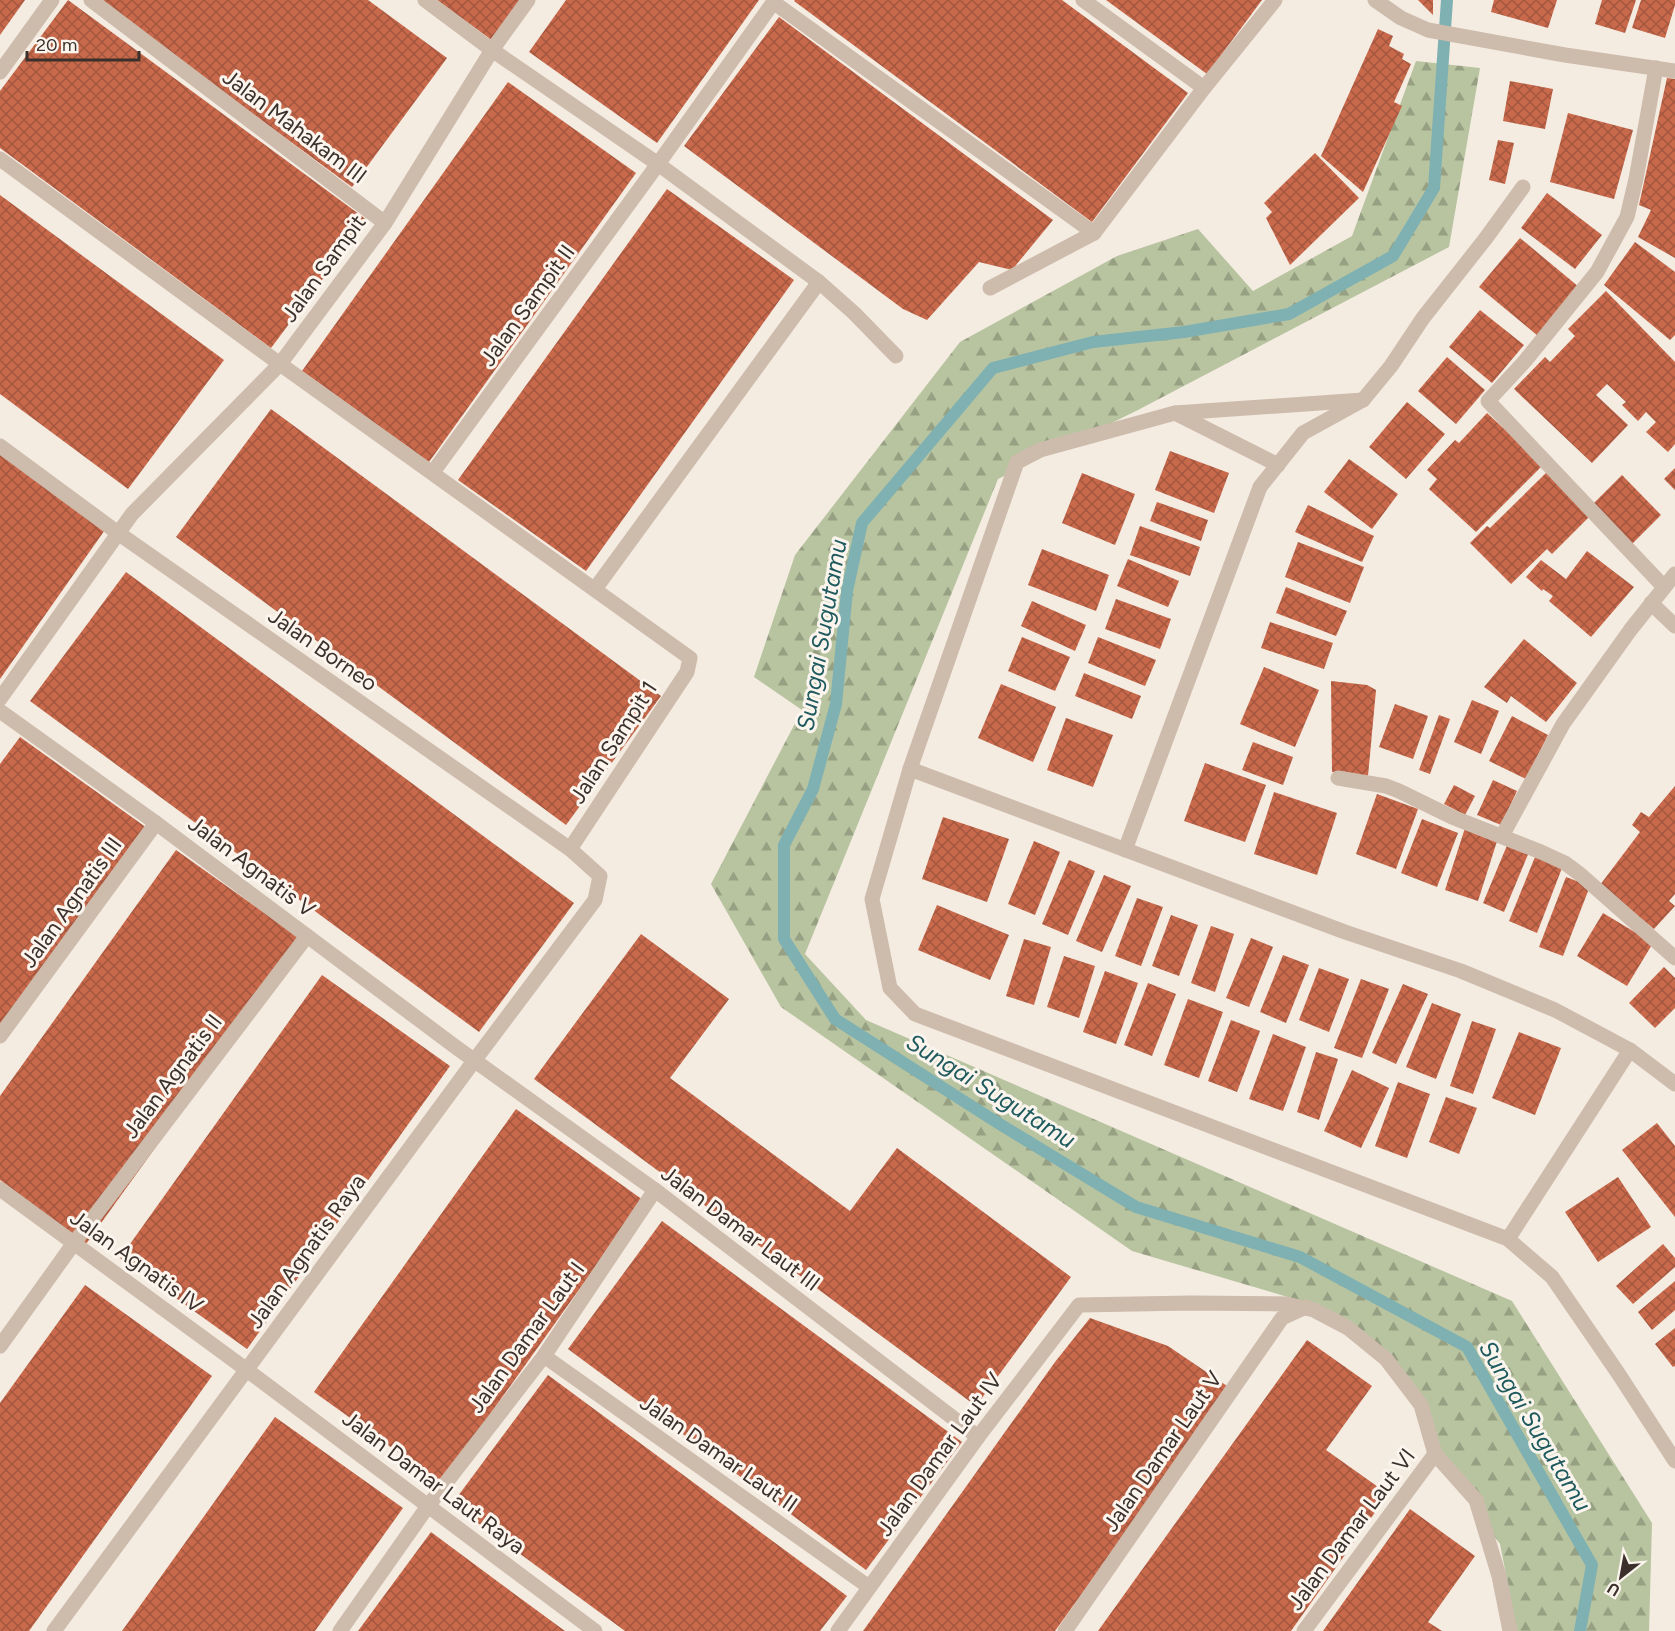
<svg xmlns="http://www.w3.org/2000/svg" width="1675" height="1631" font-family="Figtree,sans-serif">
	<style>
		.forest { fill: url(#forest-firs) }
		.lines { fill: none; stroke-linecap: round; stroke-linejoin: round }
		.stream { stroke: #7fb0b2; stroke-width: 12 }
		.building { fill: url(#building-cross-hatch) }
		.minor { stroke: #cdbbac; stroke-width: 15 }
		.tertiary { stroke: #cdbbac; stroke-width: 15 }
		.labels { text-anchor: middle; stroke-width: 6; stroke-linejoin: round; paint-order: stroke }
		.street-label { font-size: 22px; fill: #3b302b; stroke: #fbf5ee }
		.water-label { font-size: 24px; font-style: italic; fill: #1f5a5e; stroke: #fbf5ee }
	</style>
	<defs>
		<pattern id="forest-firs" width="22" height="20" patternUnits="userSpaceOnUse" patternTransform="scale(1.5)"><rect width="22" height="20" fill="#b8c4a0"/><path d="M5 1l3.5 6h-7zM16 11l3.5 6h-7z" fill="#97a083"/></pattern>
		<pattern id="building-cross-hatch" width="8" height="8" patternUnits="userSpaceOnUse" patternTransform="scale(1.5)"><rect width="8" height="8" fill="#c8694b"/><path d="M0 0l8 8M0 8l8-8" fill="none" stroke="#a4573f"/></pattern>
	</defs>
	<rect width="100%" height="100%" fill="#f4ebe1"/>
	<polygon class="forest" points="1416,61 1480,68 1449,247 1136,411 998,479 805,954 866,1020 1512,1301 1652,1523 1649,1631 1517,1631 1500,1544 1435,1454 1416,1395 1315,1305 1132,1251 781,1007 711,884 802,710 754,677 795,555 960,342 1117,256 1198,229 1253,291 1352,236"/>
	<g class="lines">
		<polyline class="stream" points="1447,0 1434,188 1393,256 1289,314 1184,332 1093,342 993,368 862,523 847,591 836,704 813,789 784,845 784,939 835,1019 998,1123 1136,1207 1300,1257 1467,1347 1592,1565 1580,1631"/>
	</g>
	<g class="building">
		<polygon points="0,0 25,0 0,35"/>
		<polygon points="68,0 367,220 271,348 0,148 0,91"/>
		<polygon points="98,0 368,0 447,58 352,187"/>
		<polygon points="437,0 523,0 493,41"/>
		<polygon points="566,0 759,0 657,143 529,52"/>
		<polygon points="795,0 1062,0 1188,93 1092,222 794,1"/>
		<polygon points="1106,0 1262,0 1207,74"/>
		<polygon points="1418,0 1433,0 1433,15"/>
		<polygon points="1494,0 1557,0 1548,28 1491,12"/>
		<polygon points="1602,0 1636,0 1625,33 1595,24"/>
		<polygon points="1641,0 1675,0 1675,5 1665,38 1632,28"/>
		<polygon points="779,17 1053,220 1012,270 979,262 927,320 903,309 684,146"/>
		<polygon points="1378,29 1393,36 1389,46 1404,54 1402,59 1411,64 1394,102 1402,106 1363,192 1321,156"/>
		<polygon points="1667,78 1675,79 1675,258 1638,237 1651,210 1639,205"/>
		<polygon points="1510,81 1553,89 1545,129 1503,121"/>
		<polygon points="508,82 636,173 429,462 302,371"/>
		<polygon points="1568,113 1633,130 1614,199 1550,182"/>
		<polygon points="1498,140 1514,143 1505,184 1489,180"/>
		<polygon points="1315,153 1359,198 1290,265 1266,218 1272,212 1264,203"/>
		<polygon points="667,189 794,280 586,571 458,480"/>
		<polygon points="1547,193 1602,235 1575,269 1521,228"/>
		<polygon points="0,195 224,360 128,489 0,394"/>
		<polygon points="1520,238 1579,287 1538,336 1479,287"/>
		<polygon points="1635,242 1675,272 1675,335 1670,340 1604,285"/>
		<polygon points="1606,291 1675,362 1675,444 1668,452 1646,432 1656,422 1646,412 1638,421 1622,405 1626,402 1607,384 1596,395 1628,425 1592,463 1514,389 1545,357 1550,362 1575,336 1568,329"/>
		<polygon points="1480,310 1524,345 1492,383 1449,347"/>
		<polygon points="1447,357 1485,390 1456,424 1418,391"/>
		<polygon points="1407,402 1445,434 1406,479 1369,447"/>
		<polygon points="271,409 661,696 566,825 176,537"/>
		<polygon points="1487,413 1543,465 1476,532 1429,489 1437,479 1427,470 1455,440 1459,443"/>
		<polygon points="0,450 107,527 0,679"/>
		<polygon points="1170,451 1229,473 1214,513 1155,490"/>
		<polygon points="1349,459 1398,494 1372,529 1324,492"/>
		<polygon points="1675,468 1675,490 1664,479"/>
		<polygon points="1547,472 1590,516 1552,554 1547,549 1511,584 1470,543 1487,526 1490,528"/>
		<polygon points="1082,473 1135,494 1115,545 1062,523"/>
		<polygon points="1622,475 1661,515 1632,544 1593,504"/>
		<polygon points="1157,502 1208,520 1201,541 1150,521"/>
		<polygon points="1308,505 1374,536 1362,562 1295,532"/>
		<polygon points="1140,526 1200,547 1190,576 1130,555"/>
		<polygon points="1298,542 1364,567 1350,603 1285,577"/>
		<polygon points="1042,549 1109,575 1096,611 1028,585"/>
		<polygon points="1587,551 1634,587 1591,637 1549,601 1553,596 1543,589 1542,591 1526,577 1541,560 1566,579"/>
		<polygon points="1128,559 1179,581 1168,607 1117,586"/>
		<polygon points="126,572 574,903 479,1032 30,701"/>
		<polygon points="1286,587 1347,611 1336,636 1276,613"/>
		<polygon points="1116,599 1171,619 1160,649 1105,629"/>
		<polygon points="1032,601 1086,625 1075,651 1021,626"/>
		<polygon points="1270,622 1333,643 1324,669 1261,648"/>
		<polygon points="1022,637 1070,657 1055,691 1008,671"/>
		<polygon points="1098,637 1156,660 1145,686 1088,663"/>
		<polygon points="1524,639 1577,683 1546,722 1511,696 1507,703 1484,687"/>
		<polygon points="1264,667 1319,690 1295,747 1240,724"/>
		<polygon points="1084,673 1141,696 1132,719 1075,696"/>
		<polygon points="1331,681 1367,685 1376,690 1368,776 1332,772"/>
		<polygon points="1001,684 1056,707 1033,762 978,738"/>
		<polygon points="1472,700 1499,711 1481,754 1454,742"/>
		<polygon points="1395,704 1428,716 1413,759 1379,747"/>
		<polygon points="1439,715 1450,719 1430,774 1419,770"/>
		<polygon points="1512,716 1548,735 1526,779 1489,761"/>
		<polygon points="1066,718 1113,735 1093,787 1047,770"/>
		<polygon points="20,737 147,828 0,1033 0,764"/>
		<polygon points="1253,742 1293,757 1283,785 1242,770"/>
		<polygon points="1205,763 1266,785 1245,842 1184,821"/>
		<polygon points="1493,780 1517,791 1501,825 1477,815"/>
		<polygon points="1454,785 1475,796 1465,815 1444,804"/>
		<polygon points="1675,786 1675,894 1669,901 1675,906 1654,929 1600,885 1640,832 1632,825 1641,812 1649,817"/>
		<polygon points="1274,792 1337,813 1317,875 1254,854"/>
		<polygon points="1377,794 1418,809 1396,869 1356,854"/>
		<polygon points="943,817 1009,839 987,902 922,879"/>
		<polygon points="1422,819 1458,833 1437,887 1401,873"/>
		<polygon points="1465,828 1498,838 1478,901 1445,890"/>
		<polygon points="1034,841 1060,852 1035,915 1008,904"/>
		<polygon points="1508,843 1529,852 1504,912 1483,903"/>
		<polygon points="176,850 304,941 86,1244 0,1180 0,1096"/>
		<polygon points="1535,857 1562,868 1537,933 1509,921"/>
		<polygon points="1069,860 1095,871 1068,935 1042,924"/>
		<polygon points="1104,875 1131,886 1102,952 1076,941"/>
		<polygon points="1566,877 1590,886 1563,956 1539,947"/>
		<polygon points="1137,898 1163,907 1141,966 1115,956"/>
		<polygon points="937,905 1009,935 990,980 918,950"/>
		<polygon points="1603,913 1653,943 1627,986 1577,956"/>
		<polygon points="1171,915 1198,925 1179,976 1152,966"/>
		<polygon points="1211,926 1234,934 1215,992 1191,983"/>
		<polygon points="641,934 729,999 670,1078 850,1211 897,1148 1071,1277 976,1406 534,1079"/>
		<polygon points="1251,938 1273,947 1249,1007 1226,998"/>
		<polygon points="1024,939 1051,947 1034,1005 1006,996"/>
		<polygon points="1283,955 1309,965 1286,1023 1260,1012"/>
		<polygon points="1064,956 1095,966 1079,1018 1047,1007"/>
		<polygon points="1664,967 1675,978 1675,1008 1655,1028 1629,1003"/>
		<polygon points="1319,968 1349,979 1329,1032 1299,1020"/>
		<polygon points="1105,971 1138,983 1116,1044 1083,1032"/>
		<polygon points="322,975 450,1066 247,1349 120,1258"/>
		<polygon points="1361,979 1389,989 1362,1058 1334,1048"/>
		<polygon points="1148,983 1176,994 1152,1056 1124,1045"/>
		<polygon points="1403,984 1428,994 1396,1064 1372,1053"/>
		<polygon points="1188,999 1223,1012 1199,1078 1164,1065"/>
		<polygon points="1432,1003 1461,1014 1436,1079 1406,1067"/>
		<polygon points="1231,1020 1260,1031 1237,1092 1208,1081"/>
		<polygon points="1472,1021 1496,1029 1473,1094 1450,1086"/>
		<polygon points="1519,1032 1561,1048 1535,1115 1492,1098"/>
		<polygon points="1273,1034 1306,1047 1283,1111 1249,1099"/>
		<polygon points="1316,1052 1338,1059 1319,1120 1297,1112"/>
		<polygon points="1352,1070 1389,1088 1361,1148 1324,1131"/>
		<polygon points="1398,1082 1430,1094 1407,1158 1375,1146"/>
		<polygon points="1446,1097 1477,1108 1459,1154 1429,1142"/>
		<polygon points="516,1109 643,1200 441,1483 314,1392"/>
		<polygon points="1657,1123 1675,1146 1675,1217 1622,1150"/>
		<polygon points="1618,1177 1651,1227 1598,1262 1565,1212"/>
		<polygon points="662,1221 962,1442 866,1570 568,1349"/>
		<polygon points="1663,1244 1675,1258 1675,1267 1633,1304 1616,1286"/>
		<polygon points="1675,1281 1675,1310 1652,1330 1638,1312"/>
		<polygon points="85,1285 212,1376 29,1631 0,1631 0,1403"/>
		<polygon points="1090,1318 1168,1346 1230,1388 1055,1631 863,1631 1055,1362"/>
		<polygon points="1675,1328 1675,1366 1673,1367 1655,1344"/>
		<polygon points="1307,1340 1372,1386 1326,1450 1388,1494 1291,1631 1098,1631"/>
		<polygon points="548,1375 847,1596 820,1631 625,1631 452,1504"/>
		<polygon points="275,1417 403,1508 315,1631 122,1631"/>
		<polygon points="1410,1509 1475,1556 1428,1622 1442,1631 1323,1631"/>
		<polygon points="431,1532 501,1584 565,1631 358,1631"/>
	</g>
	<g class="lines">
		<g class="minor">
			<polyline points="91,0 385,223"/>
			<polyline points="425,0 492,50 658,164 819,282 854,313 896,356"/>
			<polyline points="1083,0 1204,88"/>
			<polyline points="773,2 1094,233"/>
			<polyline points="1656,68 1636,179 1627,217 1597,272 1525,361 1488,401 1664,587"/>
			<polyline points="0,72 52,0"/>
			<polyline points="0,159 280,364 690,658 687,672 570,849"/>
			<polyline points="990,288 1094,233 1204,88 1275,0"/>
			<polyline points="1363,400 1175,413 1040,450 1017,462 910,769 872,899 890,988 915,1014 1508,1239 1552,1277 1618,1373 1675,1461"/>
			<polyline points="1175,413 1278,465"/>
			<polyline points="0,446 118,533 570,849 600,876 595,900 474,1061 54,1631"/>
			<polyline points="433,472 658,164 775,0"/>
			<polyline points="595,589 819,282"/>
			<polyline points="1651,603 1675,626"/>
			<polyline points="0,699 132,514 280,364 385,223 492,50 528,0"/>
			<polyline points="0,711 156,823 457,1048 655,1190 978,1437"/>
			<polyline points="910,769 1345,932 1461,971 1555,1010 1630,1050 1675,1084"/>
			<polyline points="1338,778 1386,786 1399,791 1452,817 1541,852 1565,863 1581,875 1675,958"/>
			<polyline points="1502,836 1563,724 1631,629 1675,574"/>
			<polyline points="1125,850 1260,487 1303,433 1363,400 1391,366 1423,318 1486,238 1523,187"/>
			<polyline points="0,1036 156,823"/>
			<polyline points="0,1189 232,1359 595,1631"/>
			<polyline points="1508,1239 1630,1050"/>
			<polyline points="0,1346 74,1243 307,936"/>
			<polyline points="544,1356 869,1587"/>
			<polyline points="340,1631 428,1506 544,1356 655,1190"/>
			<polyline points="838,1631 978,1437 1079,1305 1191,1303 1286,1304 1314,1310 1348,1328 1386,1359 1421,1405 1435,1454 1476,1500 1499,1576 1510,1631"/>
			<polyline points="1065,1631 1282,1318 1306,1307"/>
			<polyline points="1304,1631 1435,1454"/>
		</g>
		<polyline class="tertiary" points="1375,0 1401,18 1428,30 1565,55 1675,71"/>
	</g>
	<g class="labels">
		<g class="street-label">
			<text transform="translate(295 126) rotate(37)" y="8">Jalan Mahakam III</text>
			<text transform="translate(323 268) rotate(-54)" y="8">Jalan Sampit</text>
			<text transform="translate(527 305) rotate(-54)" y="8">Jalan Sampit II</text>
			<text transform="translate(323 649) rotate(35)" y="8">Jalan Borneo</text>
			<text transform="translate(613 742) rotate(-57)" y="8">Jalan Sampit 1</text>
			<text transform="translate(252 866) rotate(37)" y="8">Jalan Agnatis V</text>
			<text transform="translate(71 902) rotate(-54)" y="8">Jalan Agnatis III</text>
			<text transform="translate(172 1076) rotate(-53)" y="8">Jalan Agnatis II</text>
			<text transform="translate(741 1228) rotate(37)" y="8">Jalan Damar Laut III</text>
			<text transform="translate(306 1251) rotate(-54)" y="8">Jalan Agnatis Raya</text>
			<text transform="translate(137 1261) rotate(36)" y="8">Jalan Agnatis IV</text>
			<text transform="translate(526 1337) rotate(-54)" y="8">Jalan Damar Laut I</text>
			<text transform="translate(1162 1451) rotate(-55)" y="8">Jalan Damar Laut V</text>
			<text transform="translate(719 1453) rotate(35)" y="8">Jalan Damar Laut II</text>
			<text transform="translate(939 1454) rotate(-54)" y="8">Jalan Damar Laut IV</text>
			<text transform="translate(434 1482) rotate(37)" y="8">Jalan Damar Laut Raya</text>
			<text transform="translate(1351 1529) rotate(-53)" y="8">Jalan Damar Laut VI</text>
		</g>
		<g class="water-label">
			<text transform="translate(822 635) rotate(-80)" y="8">Sungai Sugutamu</text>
			<text transform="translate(991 1091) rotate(32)" y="8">Sungai Sugutamu</text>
			<text transform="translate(1535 1426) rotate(59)" y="8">Sungai Sugutamu</text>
		</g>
	</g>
	<g transform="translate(1621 1577) rotate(211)" stroke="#fbf5ee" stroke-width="4.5" paint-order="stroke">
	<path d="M0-4.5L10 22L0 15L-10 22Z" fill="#3b302b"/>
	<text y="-9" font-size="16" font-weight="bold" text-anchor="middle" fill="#3b302b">U</text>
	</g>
	<path d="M27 51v9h112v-9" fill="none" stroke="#3b302b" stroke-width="3"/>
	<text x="36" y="51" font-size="18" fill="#3b302b" stroke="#fbf5ee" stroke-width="4.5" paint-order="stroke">20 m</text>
</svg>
